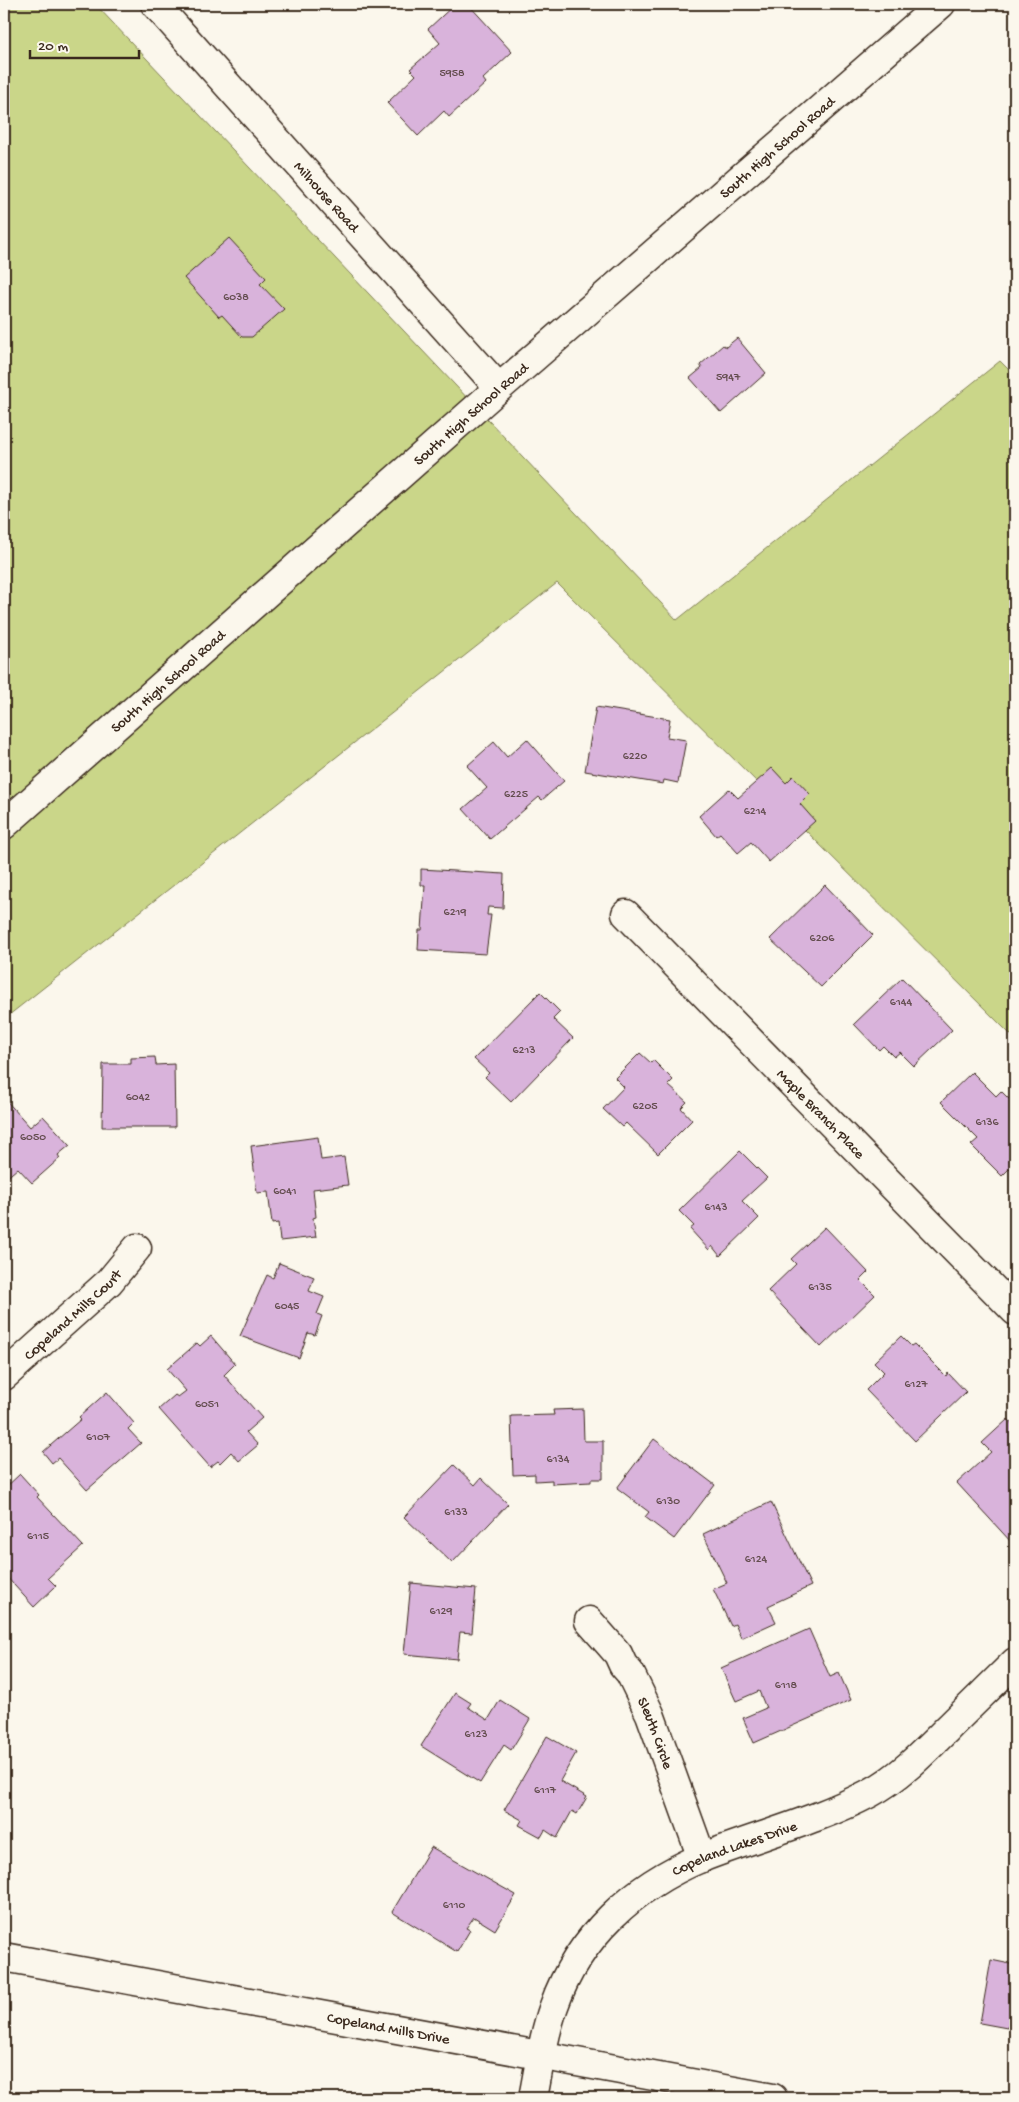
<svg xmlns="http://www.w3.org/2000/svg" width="1019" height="2102" font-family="'Gochi Hand',sans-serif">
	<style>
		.green { fill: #cad689; stroke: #828054 }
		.building { fill: #d9b3db; stroke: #3b2a1e }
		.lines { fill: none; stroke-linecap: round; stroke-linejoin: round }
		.minor-casing { stroke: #3b2a1e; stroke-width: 31 }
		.tertiary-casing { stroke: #3b2a1e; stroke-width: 31 }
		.secondary-casing { stroke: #3b2a1e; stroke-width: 31 }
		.minor { stroke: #fbf7ec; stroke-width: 28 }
		.tertiary { stroke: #fbf7ec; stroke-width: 28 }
		.secondary { stroke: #fbf7ec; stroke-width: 28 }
		.labels { text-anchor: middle; stroke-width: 4.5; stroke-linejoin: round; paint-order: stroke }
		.number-label { font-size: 12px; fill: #624c4d }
		.street-label { font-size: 15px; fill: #3b2a1e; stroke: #fbf7ec }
	</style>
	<rect width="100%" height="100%" fill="#fbf7ec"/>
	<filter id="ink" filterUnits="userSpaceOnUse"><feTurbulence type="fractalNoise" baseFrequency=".02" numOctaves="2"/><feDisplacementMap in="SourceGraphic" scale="10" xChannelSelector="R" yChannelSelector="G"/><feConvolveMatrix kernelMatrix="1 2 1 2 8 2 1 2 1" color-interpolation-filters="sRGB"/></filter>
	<g filter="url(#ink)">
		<polygon class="green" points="4,4 95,4 677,620 1000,361 1015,376 1015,1039 557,583 4,1019"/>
		<g class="building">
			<polygon points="455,4 468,4 512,52 483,79 486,83 449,117 444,111 418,136 387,103 416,75 410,69 440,43 428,29"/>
			<polygon points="229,238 266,278 260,284 284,309 252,337 242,337 222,315 219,317 184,278"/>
			<polygon points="737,338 766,373 721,413 690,378 702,368 700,365 723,345 726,347"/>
			<polygon points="596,707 670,719 667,737 686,740 678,783 664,780 663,784 585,771"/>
			<polygon points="527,739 564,781 542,800 539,797 490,839 463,809 487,788 467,766 494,742 507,757"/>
			<polygon points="772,768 786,783 793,776 810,794 800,804 815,821 769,862 751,842 738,853 720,833 716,836 699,816 729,789 738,798"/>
			<polygon points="421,869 504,874 503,908 488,907 487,915 491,915 486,954 418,950 419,930 422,930 425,885 421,885"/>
			<polygon points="825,885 873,935 821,987 770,939"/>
			<polygon points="902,978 952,1030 914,1066 900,1052 894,1057 883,1046 879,1050 854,1024"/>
			<polygon points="540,992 560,1012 553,1019 573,1038 511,1102 485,1077 489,1073 474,1059"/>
			<polygon points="640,1053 651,1063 653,1060 673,1080 668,1085 687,1102 681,1108 692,1120 658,1154 626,1123 622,1127 603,1109 624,1087 615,1078"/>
			<polygon points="155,1057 156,1065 174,1064 175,1127 102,1127 103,1064 131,1064 131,1058"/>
			<polygon points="972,1072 996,1096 1001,1091 1009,1099 1015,1092 1015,1163 1002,1176 971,1145 978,1139 941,1102"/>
			<polygon points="4,1098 30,1127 43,1116 70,1145 58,1155 60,1158 32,1183 18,1168 4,1180"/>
			<polygon points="318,1137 321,1160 344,1157 348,1185 313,1189 316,1217 313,1218 316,1237 280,1241 278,1223 272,1224 268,1192 257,1193 251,1146"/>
			<polygon points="740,1151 767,1178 742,1201 759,1218 720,1256 712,1246 709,1250 690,1229 694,1226 679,1211"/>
			<polygon points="825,1227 868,1272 860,1280 875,1295 821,1347 768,1291 796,1264 791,1259"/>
			<polygon points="279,1263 314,1277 309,1291 324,1297 317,1314 322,1316 315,1335 308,1333 299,1358 240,1336 267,1275 273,1278"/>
			<polygon points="211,1336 235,1364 224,1375 262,1418 246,1432 258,1445 239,1461 231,1452 220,1463 218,1461 210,1467 159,1409 175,1395 178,1397 186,1391 167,1369 197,1343 200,1346"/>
			<polygon points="901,1336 911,1346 914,1344 946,1376 948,1373 966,1392 915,1441 866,1390 884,1372 874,1362"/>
			<polygon points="107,1392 134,1423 128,1429 141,1443 87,1490 58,1458 52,1463 43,1452 81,1419 79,1417"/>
			<polygon points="583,1409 584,1441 603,1441 603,1479 591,1479 591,1482 552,1484 552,1480 535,1481 535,1474 513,1475 511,1416 554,1415 553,1410"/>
			<polygon points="1008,1419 1015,1427 1015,1540 1012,1543 957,1483 991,1452 982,1443"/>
			<polygon points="654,1439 715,1485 674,1539 645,1517 649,1512 617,1488"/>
			<polygon points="454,1465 475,1485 481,1478 508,1504 452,1563 404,1517"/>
			<polygon points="20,1474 39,1495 37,1497 83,1546 48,1578 56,1586 34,1607 4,1574 4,1523 7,1520 4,1516 4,1489"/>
			<polygon points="771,1502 811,1586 768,1606 776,1622 741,1638 735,1624 731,1626 713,1589 727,1583 703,1534"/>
			<polygon points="411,1583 476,1589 472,1633 460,1632 457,1659 404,1654"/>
			<polygon points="809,1629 830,1677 839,1673 851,1700 754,1743 743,1718 766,1708 759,1691 736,1701 721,1668"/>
			<polygon points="455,1693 471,1703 468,1707 488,1720 500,1700 530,1719 511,1750 504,1745 480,1783 421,1746"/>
			<polygon points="547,1736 576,1753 560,1781 587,1797 577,1814 572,1811 557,1838 545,1830 541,1837 519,1825 522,1820 504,1810"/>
			<polygon points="431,1847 516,1895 495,1930 474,1917 466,1928 470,1930 457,1952 392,1912"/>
			<polygon points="991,1960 1015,1965 1015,2026 1008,2025 1007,2028 980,2023"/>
			<polygon points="1015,2033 1015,2052 1012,2052"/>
		</g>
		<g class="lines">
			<defs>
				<g id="minor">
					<path id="s1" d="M626 914 1015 1311"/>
					<path id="s2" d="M4 1376 109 1282 137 1248"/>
					<path id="s3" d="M589 1621 618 1654 623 1665 630 1673 650 1714 702 1858"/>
					<path id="s4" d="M4 1957 773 2098"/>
					<path id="s5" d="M533 2098C539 2068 543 2036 554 2006 578 1937 634 1886 701 1858 757 1836 817 1821 870 1793 900 1777 924 1752 948 1728 970 1706 993 1684 1015 1662"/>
				</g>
				<g id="tertiary">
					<path id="s6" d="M155 4 499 388"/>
				</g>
				<g id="secondary">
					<path id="s7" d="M4 825 499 388 941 4"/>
				</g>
			</defs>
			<use href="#minor" class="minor-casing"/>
			<use href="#tertiary" class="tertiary-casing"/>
			<use href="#secondary" class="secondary-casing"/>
			<use href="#minor" class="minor"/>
			<use href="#tertiary" class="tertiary"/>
			<use href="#secondary" class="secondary"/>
		</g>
	</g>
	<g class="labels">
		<g class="number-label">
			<text x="452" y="76">5958</text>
			<text x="236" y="300">6038</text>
			<text x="728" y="380">5947</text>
			<text x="635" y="759">6220</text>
			<text x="516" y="797">6225</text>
			<text x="755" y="814">6214</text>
			<text x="455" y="915">6219</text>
			<text x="822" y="941">6206</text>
			<text x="901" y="1005">6144</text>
			<text x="524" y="1053">6213</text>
			<text x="138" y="1100">6042</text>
			<text x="645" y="1109">6205</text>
			<text x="987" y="1125">6136</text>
			<text x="33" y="1140">6050</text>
			<text x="285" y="1194">6041</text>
			<text x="716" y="1210">6143</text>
			<text x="820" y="1290">6135</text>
			<text x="287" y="1309">6045</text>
			<text x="916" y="1387">6127</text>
			<text x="207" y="1407">6051</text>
			<text x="98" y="1440">6107</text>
			<text x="558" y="1462">6134</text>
			<text x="668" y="1504">6130</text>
			<text x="456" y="1515">6133</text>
			<text x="38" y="1539">6115</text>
			<text x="756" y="1562">6124</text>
			<text x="441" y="1614">6129</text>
			<text x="786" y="1688">6118</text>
			<text x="476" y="1737">6123</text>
			<text x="545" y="1793">6117</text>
			<text x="454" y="1908">6110</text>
		</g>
		<g class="street-label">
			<text dy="5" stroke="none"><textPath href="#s7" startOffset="1028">South High School Road</textPath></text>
			<text dy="5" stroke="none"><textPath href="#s6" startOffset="258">Milhouse Road</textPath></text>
			<text dy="5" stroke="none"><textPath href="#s7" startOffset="622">South High School Road</textPath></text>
			<text dy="5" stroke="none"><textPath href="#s7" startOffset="218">South High School Road</textPath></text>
			<text dy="5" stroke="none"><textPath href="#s1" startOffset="279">Maple Branch Place</textPath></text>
			<text dy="5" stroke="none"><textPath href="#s2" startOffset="92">Copeland Mills Court</textPath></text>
			<text dy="5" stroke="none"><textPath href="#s3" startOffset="132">Sleuth Circle</textPath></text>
			<text dy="5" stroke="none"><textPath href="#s5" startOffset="344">Copeland Lakes Drive</textPath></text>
			<text dy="5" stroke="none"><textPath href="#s4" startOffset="391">Copeland Mills Drive</textPath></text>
		</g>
	</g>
	<rect width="1019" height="2102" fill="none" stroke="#fbf7ec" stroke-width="20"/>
	<rect x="10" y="10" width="999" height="2082" fill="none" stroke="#3b2a1e" stroke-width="2" filter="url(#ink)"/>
	<path d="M30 50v8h109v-8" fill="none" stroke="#3b2a1e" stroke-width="2.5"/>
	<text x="38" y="50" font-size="15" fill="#3b2a1e" stroke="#fbf7ec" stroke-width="4" paint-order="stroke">20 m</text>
</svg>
